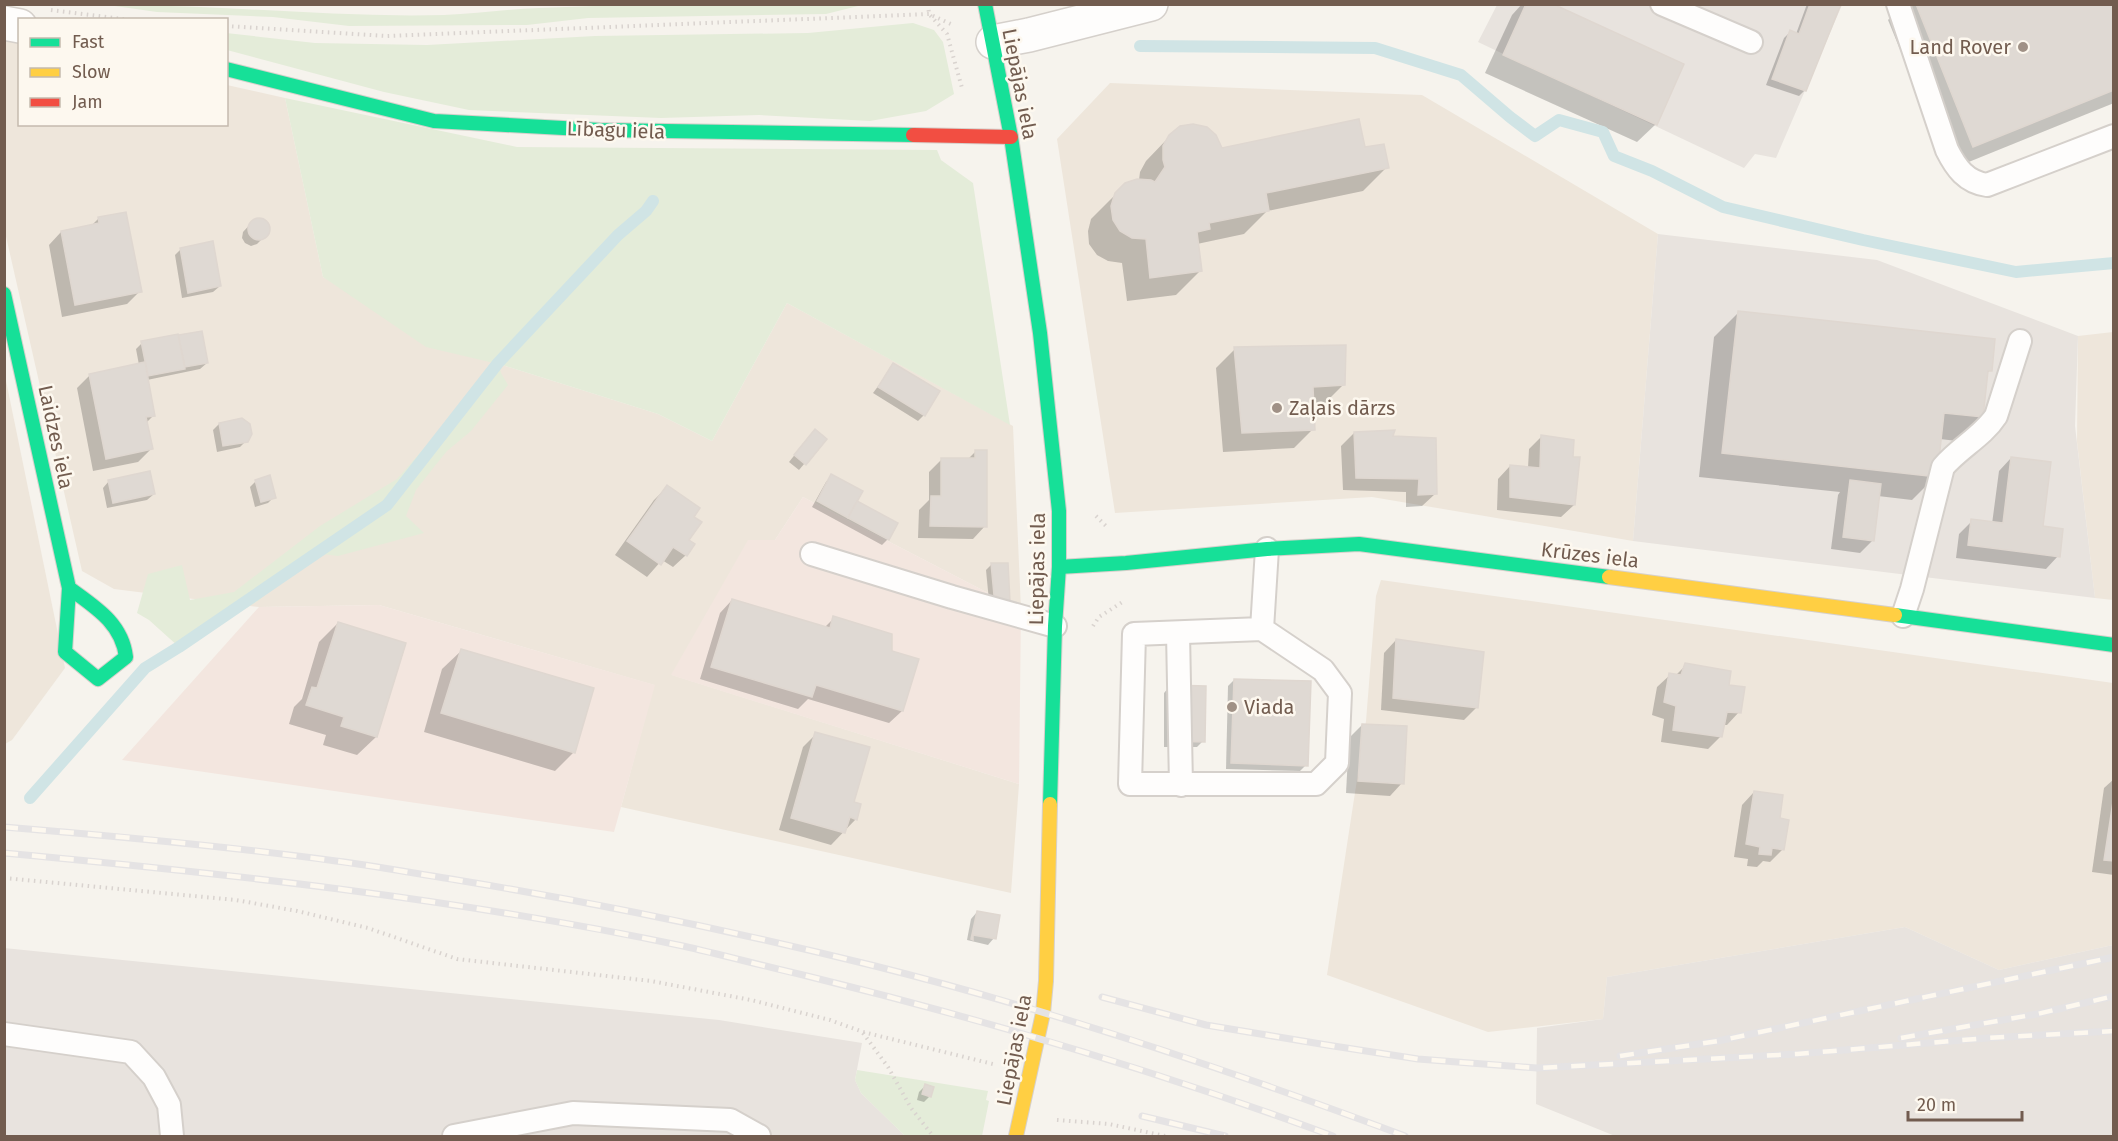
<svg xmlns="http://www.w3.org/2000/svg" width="2118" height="1141" font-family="'Fira Sans',sans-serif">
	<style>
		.residential { fill: #eee6db }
		.commercial { fill: #f3e6df }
		.industrial { fill: #e8e3de }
		.green { fill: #e4ecd9 }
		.shadow { fill: #0003 }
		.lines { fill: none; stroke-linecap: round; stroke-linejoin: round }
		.stream { stroke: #d0e4e5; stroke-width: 12 }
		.building { fill: #dfd9d3; stroke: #dfd7d0; stroke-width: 1.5 }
		.lane-casing { stroke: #d5d0cb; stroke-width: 26 }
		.street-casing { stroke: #d5d0cb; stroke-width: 36 }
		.fast-casing { stroke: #d6d0cb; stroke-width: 16 }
		.slow-casing { stroke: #d6d0cb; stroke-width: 16 }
		.jam-casing { stroke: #d6d0cb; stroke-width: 16 }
		.path { stroke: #d9d3cf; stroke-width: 4; stroke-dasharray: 1.5 4.5; stroke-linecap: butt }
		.lane { stroke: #fefdfc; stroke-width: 22 }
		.street { stroke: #fefdfc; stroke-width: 33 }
		.fast { stroke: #16e098; stroke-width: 14 }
		.slow { stroke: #ffcf43; stroke-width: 14 }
		.jam { stroke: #f24e42; stroke-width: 14 }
		.rail-casing { stroke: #e5e3e4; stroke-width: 7 }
		.rail { stroke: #fdf8ef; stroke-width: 4.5; stroke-dasharray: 14; stroke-linecap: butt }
		.poi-dot { fill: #a09186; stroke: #fdf8ef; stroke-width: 2 }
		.labels { text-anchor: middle; stroke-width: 5; stroke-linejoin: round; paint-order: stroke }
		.poi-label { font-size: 20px; fill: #725c4f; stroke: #fdf8ef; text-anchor: start }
		.street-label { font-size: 20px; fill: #725c4f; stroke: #fdf8ef }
	</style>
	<rect width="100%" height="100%" fill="#f6f3ed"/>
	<g class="residential">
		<polygon points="4,39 19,42 20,124 226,124 227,85 285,98 323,277 483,359 658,414 712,441 787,303 1013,426 1021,610 803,497 775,540 672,675 1019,784 1011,893 621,807 654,685 379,605 259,607 114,589 82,571 5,232"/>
		<polygon points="1110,83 1422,95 1658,234 1633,541 1372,497 1115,513 1057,139"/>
		<polygon points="2113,332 2114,332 2113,600 2095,598 2077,442 2078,336"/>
		<polygon points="4,371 65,668 12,740 5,744"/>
		<polygon points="1381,580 2113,683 2113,945 1999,970 1905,927 1607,977 1603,1019 1488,1032 1327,975 1366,721 1376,596"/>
	</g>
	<g class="commercial">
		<polygon points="803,497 1021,610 1019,784 671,675 748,540 775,540"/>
		<polygon points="379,605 655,685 614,832 122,760 259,607"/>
	</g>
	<g class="industrial">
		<polygon points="1497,5 1842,5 1776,158 1755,154 1744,168 1478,42"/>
		<polygon points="1658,234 1877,260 2078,336 2075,426 2095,598 1633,541"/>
		<polygon points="1905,927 1999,970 2113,945 2113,1136 1615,1136 1536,1104 1537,1028 1603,1019 1607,977"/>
		<polygon points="4,948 719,1020 862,1043 855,1080 861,1093 905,1136 5,1136"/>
	</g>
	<g class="green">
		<path d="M108 5C220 4 332 18 444 15 476 14 507 9 539 8 647 3 754 4 862 5L826 14 588 18 527 25 349 26 273 17 157 12Z"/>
		<polygon points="913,23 934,30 943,42 954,94 926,111 870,121 759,115 661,118 469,110 384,92 227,50 226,33 315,43 427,45 595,36 808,33"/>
		<polygon points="285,98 517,147 937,150 941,160 973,183 1010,425 787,303 712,441 658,414 499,364 501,373 508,385 471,431 447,451 434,467 416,490 406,516 424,533 338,556 322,554 289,574 258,601 179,647 149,620 137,613 148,574 182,565 190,600 234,592 320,526 397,479 498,364 426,347 323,277"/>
		<polygon points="857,1070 988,1091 986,1100 989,1101 982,1136 905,1136 861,1093 855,1080"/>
	</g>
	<g class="shadow">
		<polygon points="1522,4 1549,4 1656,124 1637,142 1485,73 1512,15"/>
		<polygon points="1807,4 1840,4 1805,90 1799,96 1766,85 1784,38 1790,32 1796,34"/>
		<polygon points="1903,4 2114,4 2114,103 1949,170 1888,20"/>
		<polygon points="1170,136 1221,150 1364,149 1387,167 1363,191 1267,211 1244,234 1197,244 1200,271 1176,295 1127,301 1122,263 1108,261 1097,255 1089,244 1088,231 1091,219 1125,185 1139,180 1140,172 1146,161"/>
		<polygon points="99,218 140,291 127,304 62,317 49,245 61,232 91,226"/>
		<polygon points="260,219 265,221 268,227 268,233 257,244 251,246 245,243 242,238 243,232 254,220"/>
		<polygon points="181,249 220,286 213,292 182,298 175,255"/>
		<polygon points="1738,313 1990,370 1986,374 1982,417 1957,441 1940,439 1936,476 1912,500 1878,496 1873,540 1860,553 1831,549 1838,495 1840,492 1699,477 1714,337"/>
		<polygon points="200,332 207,363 200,369 147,380 154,415 146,423 151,449 138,462 93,471 77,388 90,375 139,365 136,349 142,343"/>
		<polygon points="1235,349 1344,384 1325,403 1312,404 1313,429 1294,448 1223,452 1216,368"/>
		<polygon points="894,365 924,415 918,421 873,393"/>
		<polygon points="219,424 246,441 240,447 217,452 213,430"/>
		<polygon points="1354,433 1392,438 1435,494 1422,506 1406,507 1406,492 1343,490 1341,446"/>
		<polygon points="809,437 825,439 799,470 789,462"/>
		<polygon points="1541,437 1574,505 1561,517 1497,510 1498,479 1510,466 1528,468 1529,449"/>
		<polygon points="976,451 985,526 973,539 918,538 919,510 929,500 929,472 942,459 967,460"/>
		<polygon points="2011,458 2041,528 2058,556 2046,569 1956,558 1959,534 1972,521 1992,524 1999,471"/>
		<polygon points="832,476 888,539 882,545 812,507 826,482"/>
		<polygon points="109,481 154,494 147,500 107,508 103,488"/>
		<polygon points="256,481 274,497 268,503 255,507 250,487"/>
		<polygon points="667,487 692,517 686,555 673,567 662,560 647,577 615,555 654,500"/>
		<polygon points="992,564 1008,601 989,601 986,570"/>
		<polygon points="732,600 824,628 834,618 890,652 917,660 902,711 889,723 808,699 798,709 700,679 720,613"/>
		<polygon points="338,623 376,737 357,755 323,745 326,735 289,724 294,707 302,699 319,642"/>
		<polygon points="1396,640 1477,707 1464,720 1381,710 1384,653"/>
		<polygon points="461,651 574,752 555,771 424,732 442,669"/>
		<polygon points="1686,665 1727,686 1739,712 1727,725 1723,725 1721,736 1708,749 1661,742 1664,719 1652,715 1657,687 1670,675 1675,676"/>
		<polygon points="1234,680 1306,765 1300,771 1226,769 1228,686"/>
		<polygon points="1170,686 1203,741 1197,747 1164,747 1164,693"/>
		<polygon points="1362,725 1402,783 1390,796 1346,793 1349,738"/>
		<polygon points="816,734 852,803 856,819 831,845 779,830 803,747"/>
		<polygon points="2114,779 2114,875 2092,872 2104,788"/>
		<polygon points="1754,792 1778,820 1783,849 1770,862 1763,861 1757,867 1747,866 1748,859 1734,857 1742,805"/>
		<polygon points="977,912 994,938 988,945 967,940 971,919"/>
		<polygon points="925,1086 930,1096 924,1102 917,1100 919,1092"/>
	</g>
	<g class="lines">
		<g class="stream">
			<polyline points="1140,46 1375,48 1461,75 1510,117 1535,136 1559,120 1603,132 1614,156 1652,171 1723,207 1863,240 2016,272 2114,263"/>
			<polyline points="30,798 145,668 179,647 387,505 498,363 618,235 646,211 653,201"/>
		</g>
	</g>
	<g class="building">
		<polygon points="1526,4 1553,4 1684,64 1657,125 1503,55"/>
		<polygon points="1810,4 1841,4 1806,91 1772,79 1790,30 1799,34"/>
		<polygon points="1916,4 2114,4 2114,90 1973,147"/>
		<polygon points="1359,119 1365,147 1384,144 1389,168 1266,193 1269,211 1209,223 1210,229 1197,232 1202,271 1150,278 1146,239 1132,238 1120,231 1113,220 1111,206 1115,193 1125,183 1137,179 1151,180 1155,182 1165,167 1163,160 1163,146 1169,135 1180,126 1193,124 1207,127 1216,135 1222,148"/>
		<polygon points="126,212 142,292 75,305 61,231 99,223 98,217"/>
		<circle cx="259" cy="229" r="11"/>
		<polygon points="213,241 221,286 188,293 180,248"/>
		<polygon points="1738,311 1995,339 1992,371 1988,371 1983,417 1944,413 1937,477 1722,453"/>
		<polygon points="202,331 208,363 185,367 178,335"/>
		<polygon points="178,334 185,369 148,376 141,341"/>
		<polygon points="1346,345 1345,385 1313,387 1315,430 1242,433 1234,347"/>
		<polygon points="145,362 155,416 146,417 153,449 106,459 89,374"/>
		<polygon points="893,363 940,391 925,416 878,387"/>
		<polygon points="242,418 250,424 252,434 248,442 223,446 219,423"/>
		<polygon points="815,429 827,439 806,465 794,455"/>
		<polygon points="1395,430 1393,436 1436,438 1437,494 1418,495 1419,479 1356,478 1354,432"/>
		<polygon points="1541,435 1574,440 1573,457 1580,457 1575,505 1510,497 1510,465 1540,468"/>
		<polygon points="975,450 987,450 987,527 930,526 931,496 941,496 941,458 975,458"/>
		<polygon points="2011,457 2051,462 2043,526 2063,529 2060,557 1968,545 1971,519 2003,523"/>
		<polygon points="150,471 155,494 113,503 108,480"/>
		<polygon points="831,474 863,491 848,518 817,501"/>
		<polygon points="270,475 276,498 261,502 255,480"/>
		<polygon points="1850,480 1881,484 1874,541 1843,537"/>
		<polygon points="667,485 700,508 694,517 702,522 689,540 695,544 687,556 673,547 661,565 627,541"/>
		<polygon points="857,501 898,523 889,540 848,518"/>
		<polygon points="991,563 1008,563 1010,602 994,595"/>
		<polygon points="732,599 830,628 833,616 892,634 892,651 919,659 903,711 816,685 812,697 711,667"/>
		<polygon points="338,622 406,643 377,737 341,726 344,717 306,705 312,687 317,688"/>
		<polygon points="1396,639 1484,652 1478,708 1393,698"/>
		<polygon points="461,649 594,688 575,753 441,713"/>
		<polygon points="1685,663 1731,671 1729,685 1745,687 1741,713 1727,712 1722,737 1673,730 1676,706 1664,702 1669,673 1681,675"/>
		<polygon points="1234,679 1311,681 1308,766 1231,763"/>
		<polygon points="1170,685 1206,686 1205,742 1169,741"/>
		<polygon points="1362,724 1407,726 1404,784 1358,781"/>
		<polygon points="815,732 870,747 854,802 861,804 857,820 850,817 845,833 791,818"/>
		<polygon points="1754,791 1783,795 1780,818 1789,820 1784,850 1772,848 1771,855 1759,854 1760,847 1746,844"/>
		<polygon points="2114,795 2114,861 2104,860"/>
		<polygon points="977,911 1000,915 996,939 973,935 973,940 971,939"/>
		<polygon points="925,1084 934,1087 931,1097 922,1094"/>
	</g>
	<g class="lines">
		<defs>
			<g id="lane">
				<polyline points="1662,4 1751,42"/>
				<path d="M1898 4 1947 150C1956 168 1966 182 1987 185L2114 136"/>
				<polyline points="812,554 952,597 1055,626"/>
				<path d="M1903 616 1912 589 1943 467C1959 448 1983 436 1996 416L2020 341"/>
				<polyline points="1262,629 1134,634 1130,784 1316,784 1337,763 1340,693 1323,670 1262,629 1267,549"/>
				<polyline points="1178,633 1181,785"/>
				<polyline points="4,1034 131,1052 154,1077 169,1105 172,1136"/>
				<polyline points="454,1136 573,1113 730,1120 759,1136"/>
			</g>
			<g id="street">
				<polyline points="4,23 20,26"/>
				<polyline points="993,42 1029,35 1151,4"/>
			</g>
			<g id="fast">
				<polyline points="985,4 1011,137 1040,333 1059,511 1059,567 1055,626 1050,804"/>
				<polyline points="226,69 434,121 600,130 913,135"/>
				<path d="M4 294 69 588 65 652 98 679 126 657C122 623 95 607 69 588"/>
				<polyline points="1059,567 1126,563 1267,549 1359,544 1609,577"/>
				<polyline points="1895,615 2114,645"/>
			</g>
			<g id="slow">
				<polyline points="1609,577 1895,615"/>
				<polyline points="1016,1136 1043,1013 1046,981 1050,804"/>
			</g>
			<polyline id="jam" points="913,135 1011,137"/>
		</defs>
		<use href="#lane" class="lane-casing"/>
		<use href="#street" class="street-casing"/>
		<use href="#fast" class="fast-casing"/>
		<use href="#slow" class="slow-casing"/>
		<use href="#jam" class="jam-casing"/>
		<g class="path">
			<polyline points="928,4 929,14 947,34 962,88"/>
			<polyline points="51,10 131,20"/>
			<polyline points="226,26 387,36 929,14 953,25"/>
			<polyline points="1096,516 1107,527"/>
			<polyline points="1093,626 1099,617 1124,601"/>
			<polyline points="4,878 236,900 297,911 368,928 457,959 651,981 751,1000 830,1020 863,1032 997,1065"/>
			<polyline points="863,1033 888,1067 911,1108 933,1136"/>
			<polyline points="1057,1120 1109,1124 1165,1136"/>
		</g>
		<use href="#lane" class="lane"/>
		<use href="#street" class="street"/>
		<use href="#fast" class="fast"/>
		<use href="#slow" class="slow"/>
		<use href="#jam" class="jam"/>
		<defs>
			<g id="rail">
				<path d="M4 827C115 836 225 846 336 861 376 866 417 874 457 880 598 903 737 932 875 966 1055 1011 1232 1071 1405 1136"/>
				<path d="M4 853C232 874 459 899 683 946 723 955 763 966 803 975 983 1019 1160 1072 1333 1136"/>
				<polyline points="1102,997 1206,1025 1327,1045 1418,1059 1537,1068 1797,1054 1987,1038 2114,1031"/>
				<polyline points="1901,1038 2037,1014 2114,996"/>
				<polyline points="1620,1056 1718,1041 2114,957"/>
				<polyline points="1142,1116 1225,1136"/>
			</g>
		</defs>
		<use href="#rail" class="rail-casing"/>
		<use href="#rail" class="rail"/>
	</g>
	<g class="poi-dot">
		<circle cx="2023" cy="47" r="6"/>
		<circle cx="1277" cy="408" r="6"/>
		<circle cx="1232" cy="707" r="6"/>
	</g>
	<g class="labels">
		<g class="poi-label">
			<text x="2011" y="54" text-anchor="end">Land Rover</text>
			<text x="1289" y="415">Zaļais dārzs</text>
			<text x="1244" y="714">Viada</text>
		</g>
		<g class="street-label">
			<text transform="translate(1020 84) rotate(79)" y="7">Liepājas iela</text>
			<text transform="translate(616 130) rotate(2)" y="7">Lībagu iela</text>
			<text transform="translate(56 437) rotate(78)" y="7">Laidzes iela</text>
			<text transform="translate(1590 555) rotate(7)" y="7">Krūzes iela</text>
			<text transform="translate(1037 569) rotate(-89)" y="7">Liepājas iela</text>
			<text transform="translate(1014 1050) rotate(-79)" y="7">Liepājas iela</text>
		</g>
	</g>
	<rect width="2118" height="1141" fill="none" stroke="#725c4f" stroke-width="12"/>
	<rect x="18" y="18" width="210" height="108" fill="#fdf8ef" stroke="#c5baaf" stroke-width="1.5"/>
	<rect x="30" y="38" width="30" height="9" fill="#16e098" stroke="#c5baaf" stroke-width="1.5"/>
	<text x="72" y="48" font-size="18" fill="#725c4f">Fast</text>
	<rect x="30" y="68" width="30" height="9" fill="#ffcf43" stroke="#c5baaf" stroke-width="1.5"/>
	<text x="72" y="78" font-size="18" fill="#725c4f">Slow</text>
	<rect x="30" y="98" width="30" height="9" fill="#f24e42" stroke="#c5baaf" stroke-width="1.5"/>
	<text x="72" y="108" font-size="18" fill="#725c4f">Jam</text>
	<path d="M1908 1111v9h114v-9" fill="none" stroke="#725c4f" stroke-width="3"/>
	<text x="1917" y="1111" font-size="18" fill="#725c4f" stroke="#fdf8ef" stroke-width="4.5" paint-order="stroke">20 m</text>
</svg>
